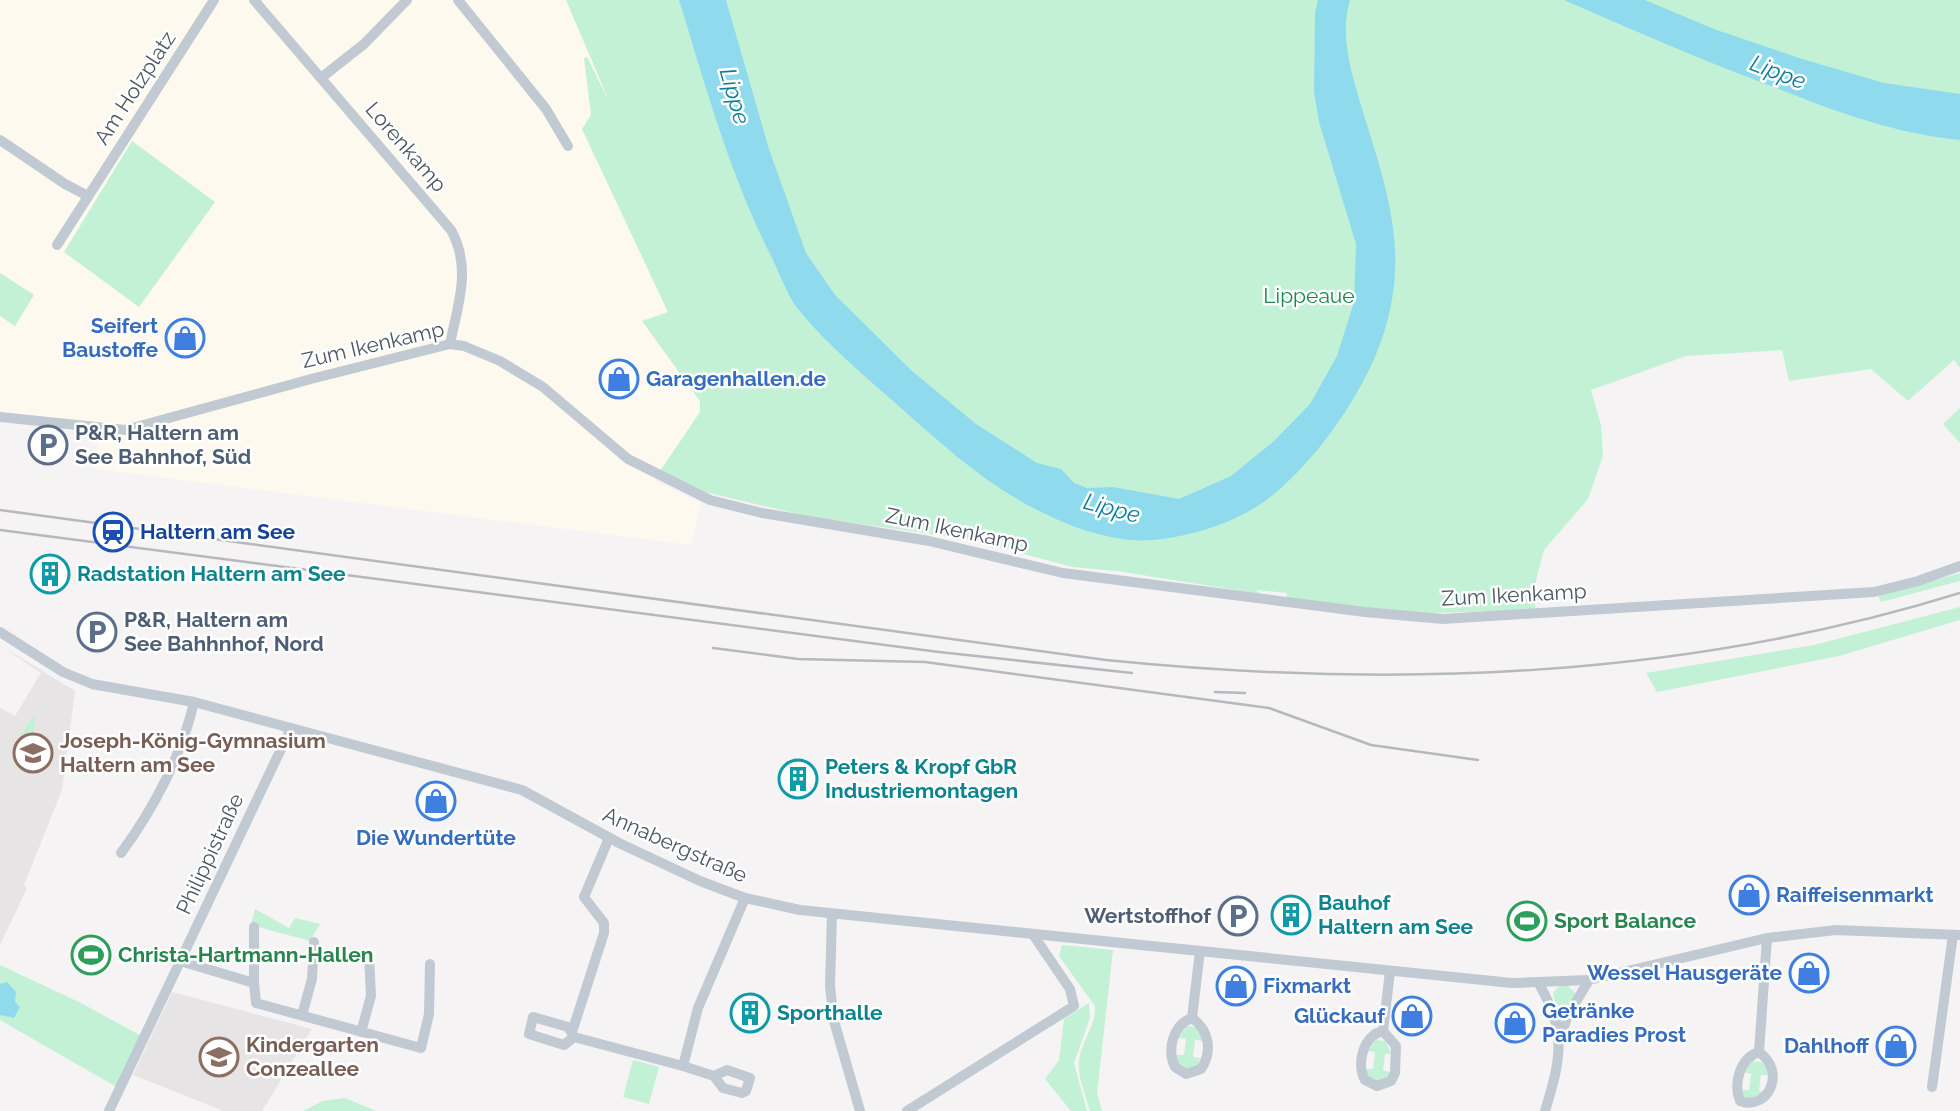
<svg xmlns="http://www.w3.org/2000/svg" width="1960" height="1111" font-family="Raleway,sans-serif">
	<style>
		.commercial { fill: #fdf9ef }
		.education { fill: #e6e4e5 }
		.green { fill: #c3f1d5 }
		.water { fill: #90daee }
		.lines { fill: none; stroke-linecap: round; stroke-linejoin: round }
		.minor { stroke: #c1cad2; stroke-width: 10 }
		.rail { stroke: #b5b8bd; stroke-width: 2.5 }
		.labels { text-anchor: middle; stroke-width: 5; stroke-linejoin: round; paint-order: stroke }
		.street-label { font-size: 21px; fill: #4a5661; stroke: #fff }
		.park-label { font-size: 21px; fill: #17864f; stroke: #fff }
		.shop-label { font-size: 21px; font-weight: bold; fill: #366cbe; stroke: #fff; text-anchor: end }
		.service-label { font-size: 21px; font-weight: bold; fill: #4e5e75; stroke: #fff; text-anchor: start }
		.transit-label { font-size: 21px; font-weight: bold; fill: #164399; stroke: #fff; text-anchor: start }
		.culture-label { font-size: 21px; font-weight: bold; fill: #0d838f; stroke: #fff; text-anchor: start }
		.education-label { font-size: 21px; font-weight: bold; fill: #785e54; stroke: #fff; text-anchor: start }
		.leisure-label { font-size: 21px; font-weight: bold; fill: #27864d; stroke: #fff; text-anchor: start }
		.water-label { font-size: 23px; font-style: italic; fill: #0c7c9b; stroke: #fff }
	</style>
	<rect width="100%" height="100%" fill="#f5f3f3"/>
	<polygon class="commercial" points="0,0 586,0 614,100 607,103 588,57 591,115 582,129 669,313 643,322 700,401 700,412 654,481 701,503 691,545 95,469 100,424 0,412 0,316 15,325 34,295 0,273"/>
	<g class="education">
		<polygon points="0,645 75,691 62,790 24,885 27,888 0,945 0,708 15,716 41,673"/>
		<polygon points="172,992 312,1029 262,1111 224,1111 133,1075"/>
	</g>
	<g class="green">
		<polygon points="566,0 1960,0 1960,368 1954,360 1908,401 1871,369 1789,381 1782,350 1686,356 1591,390 1601,425 1603,456 1588,499 1544,550 1536,580 1535,610 1430,613 1428,620 1287,598 1287,593 1256,590 1260,594 1117,571 1073,567 971,540 807,516 705,492 660,471 700,412 700,401 642,321 668,312 582,129 591,115 584,58 587,57 609,101"/>
		<polygon points="132,141 215,202 139,307 64,252"/>
		<polygon points="0,273 34,295 15,326 0,316"/>
		<polygon points="1960,408 1960,443 1943,424"/>
		<polygon points="1960,573 1960,581 1881,602 1878,596"/>
		<polygon points="1960,607 1960,620 1839,656 1657,692 1646,673 1814,645"/>
		<polygon points="32,717 35,718 31,749 26,742 16,744"/>
		<polygon points="255,909 289,928 295,918 320,924 310,941 251,925"/>
		<path d="M1062 945 1113 950 1097 1093 1102 1111H1090C1086 1095 1077 1077 1079 1061 1081 1041 1096 1027 1095 1006L1059 956Z"/>
		<polygon points="0,965 81,1003 143,1037 120,1089 0,1020"/>
		<polygon points="1567,985 1575,993 1561,1026 1553,993 1558,987"/>
		<polygon points="1089,1003 1090,1018 1074,1063 1087,1111 1071,1111 1045,1079 1059,1060 1064,1019"/>
		<polygon points="1192,1026 1200,1031 1203,1041 1195,1040 1193,1057 1200,1058 1198,1065 1186,1069 1178,1063 1176,1055 1184,1055 1186,1039 1178,1038 1186,1027"/>
		<polygon points="1376,1040 1385,1041 1392,1054 1385,1054 1383,1070 1390,1072 1389,1076 1379,1083 1367,1077 1366,1069 1373,1069 1375,1052 1368,1051"/>
		<polygon points="633,1060 659,1067 649,1104 623,1097"/>
		<polygon points="1751,1061 1761,1062 1766,1065 1768,1075 1761,1075 1759,1091 1766,1093 1763,1100 1743,1098 1742,1090 1749,1090 1751,1074 1744,1072"/>
		<polygon points="345,1098 376,1111 303,1111 323,1101"/>
	</g>
	<g class="water">
		<path d="M679 0H726L769 149 806 253 835 295 912 371 976 424 1037 463 1061 469 1074 483 1087 488 1113 487 1179 499 1231 476 1273 442 1310 404 1337 356 1354 302 1356 244 1319 122 1314 92 1315 13 1318 0H1350C1339 38 1352 74 1363 112 1391 201 1413 266 1375 357 1353 407 1315 460 1273 495 1242 521 1191 537 1152 540 1122 543 1081 531 1054 518 993 491 951 452 902 409 867 378 828 346 798 309 787 295 780 274 772 258 730 176 706 87 679 0Z"/>
		<path d="M1564 0H1645L1714 29 1799 58 1884 83 1960 94V140C1895 134 1831 110 1771 86 1701 60 1633 30 1564 0Z"/>
		<polygon points="7,982 16,992 15,1002 20,1007 14,1018 0,1015 0,984"/>
	</g>
	<g class="lines">
		<g class="minor">
			<path d="M254 0 451 230C472 268 458 304 450 344"/>
			<polyline points="458,0 546,109 568,146"/>
			<polyline points="321,78 364,44 407,0"/>
			<polyline points="0,140 65,184 88,196"/>
			<polyline points="57,245 214,0"/>
			<polyline points="0,417 125,430 311,379 450,344 464,346 500,361 543,387 628,459 710,500 762,513 929,541 1063,573 1365,612 1443,619 1874,592 1918,581 1960,566"/>
			<polyline points="0,632 63,672 92,684 194,702 522,790 619,843 700,881 745,898 800,910 1512,983 1589,980 1767,938 1836,930 1960,935"/>
			<path d="M121 853C153 810 182 755 194 702"/>
			<polyline points="832,915 830,986 834,1021 860,1111"/>
			<polyline points="180,961 254,983 256,1003 421,1048 429,1014 430,964"/>
			<polyline points="254,983 254,927"/>
			<path d="M1539 984C1567 1032 1561 1059 1545 1111"/>
			<polyline points="302,1015 312,979 314,942"/>
			<path d="M1192 1018C1209 1030 1213 1051 1201 1069L1186 1074 1175 1067C1166 1049 1174 1024 1192 1018L1200 951"/>
			<path d="M1383 1031 1396 1046 1395 1073 1391 1081 1377 1086 1365 1080C1356 1064 1363 1035 1383 1031L1390 971"/>
			<polyline points="361,1032 371,996 369,955"/>
			<polyline points="572,1032 604,933 604,923 584,897 609,838"/>
			<polyline points="574,1037 564,1045 529,1034 533,1017 568,1027 574,1037 683,1066 698,1008 745,898"/>
			<polyline points="1560,1038 1568,1015 1589,980"/>
			<path d="M1759 1052C1740 1058 1733 1083 1740 1101 1768 1111 1787 1072 1759 1052L1767 938"/>
			<polyline points="683,1066 714,1076 723,1088 742,1093 746,1091 750,1078 727,1070 714,1076"/>
			<polyline points="1932,1087 1953,935"/>
			<polyline points="109,1111 291,728"/>
			<polyline points="907,1111 1074,1006 1070,989 1034,936"/>
		</g>
		<g class="rail">
			<path d="M0 510 1106 660C1393 689 1683 679 1960 593"/>
			<polyline points="0,530 939,652 1132,673"/>
			<polyline points="713,648 798,659 925,662 1269,708 1371,745 1478,760"/>
			<polyline points="1215,692 1245,693"/>
		</g>
	</g>
	<defs>
		<symbol id="shop-ring" viewBox="-11 -11 22 22"><circle r="9.5" fill="#fff" stroke="#3f7fe0" stroke-width="1.5"/><path d="M-5-2.5h2.3a2.7 3.5 0 0 1 5.4 0H5L5.5 6h-11ZM-1.5-2.5h3a1.5 2.3 0 0 0-3 0Z" fill="#3f7fe0"/></symbol>
		<symbol id="parking-ring" viewBox="-11 -11 22 22"><circle r="9.5" fill="#fff" stroke="#5c6f8a" stroke-width="1.5"/><path d="M-3.5-5.5H1a3.5 3.5 0 0 1 0 7H-1V5.5H-3.5ZM-1-3.4V-.6H.8a1.4 1.4 0 0 0 0-2.8Z" fill="#5c6f8a"/></symbol>
		<symbol id="station-ring" viewBox="-11 -11 22 22"><circle r="9.5" fill="#fff" stroke="#1a4fb4" stroke-width="1.5"/><path d="M-3-6H3Q5-6 5-4V2Q5 4 3 4L4.5 6H3L1.5 4h-3L-3 6H-4.5L-3 4Q-5 4-5 2V-4Q-5-6-3-6ZM-3.5-4v3h7v-3ZM-3.5 1v1.5H-2V1ZM2 1v1.5H3.5V1Z" fill="#1a4fb4"/></symbol>
		<symbol id="building-ring" viewBox="-11 -11 22 22"><circle r="9.5" fill="#fff" stroke="#0f9aa8" stroke-width="1.5"/><path d="M-4-6H4V6H1V3H-1V6H-4ZM-2.5-4.3h1.7v1.8h-1.7ZM.8-4.3h1.7v1.8H.8ZM-2.5-1h1.7V.8h-1.7ZM.8-1h1.7V.8H.8Z" fill="#0f9aa8"/></symbol>
		<symbol id="school-ring" viewBox="-11 -11 22 22"><circle r="9.5" fill="#fff" stroke="#8d6e63" stroke-width="1.5"/><path d="M0-5L7-2L0 1L-7-2ZM-4 1L0 2.5L4 1V4Q0 6-4 4Z" fill="#8d6e63"/></symbol>
		<symbol id="stadium-ring" viewBox="-11 -11 22 22"><circle r="9.5" fill="#fff" stroke="#2e9e5b" stroke-width="1.5"/><path d="M0-5a6.5 5 0 1 0 0 10a6.5 5 0 1 0 0-10ZM-3.5-1.8h7v3.6h-7Z" fill="#2e9e5b"/></symbol>
	</defs>
	<g fill-rule="evenodd">
		<use href="#shop-ring" x="163" y="316" width="44" height="44"/>
		<use href="#shop-ring" x="597" y="357" width="44" height="44"/>
		<use href="#parking-ring" x="26" y="423" width="44" height="44"/>
		<use href="#station-ring" x="91" y="510" width="44" height="44"/>
		<use href="#building-ring" x="28" y="552" width="44" height="44"/>
		<use href="#parking-ring" x="75" y="610" width="44" height="44"/>
		<use href="#school-ring" x="11" y="731" width="44" height="44"/>
		<use href="#building-ring" x="776" y="757" width="44" height="44"/>
		<use href="#shop-ring" x="414" y="779" width="44" height="44"/>
		<use href="#shop-ring" x="1727" y="873" width="44" height="44"/>
		<use href="#building-ring" x="1269" y="893" width="44" height="44"/>
		<use href="#parking-ring" x="1216" y="894" width="44" height="44"/>
		<use href="#stadium-ring" x="1505" y="899" width="44" height="44"/>
		<use href="#stadium-ring" x="69" y="933" width="44" height="44"/>
		<use href="#shop-ring" x="1787" y="951" width="44" height="44"/>
		<use href="#shop-ring" x="1214" y="964" width="44" height="44"/>
		<use href="#building-ring" x="728" y="991" width="44" height="44"/>
		<use href="#shop-ring" x="1390" y="994" width="44" height="44"/>
		<use href="#shop-ring" x="1493" y="1001" width="44" height="44"/>
		<use href="#shop-ring" x="1874" y="1024" width="44" height="44"/>
		<use href="#school-ring" x="197" y="1035" width="44" height="44"/>
	</g>
	<g class="labels">
		<g class="street-label">
			<text transform="translate(135 88) rotate(-57)" y="7">Am Holzplatz</text>
			<text transform="translate(406 147) rotate(49)" y="7">Lorenkamp</text>
			<text transform="translate(373 345) rotate(-13)" y="7">Zum Ikenkamp</text>
			<text transform="translate(957 530) rotate(12)" y="7">Zum Ikenkamp</text>
			<text transform="translate(1514 595) rotate(-3)" y="7">Zum Ikenkamp</text>
			<text transform="translate(675 845) rotate(24)" y="7">Annabergstraße</text>
			<text transform="translate(210 854) rotate(-65)" y="7">Philippistraße</text>
		</g>
		<g class="park-label">
			<text x="1309" y="303">Lippeaue</text>
		</g>
		<g class="shop-label">
			<text x="158" y="333">Seifert<tspan x="158" dy="24">Baustoffe</tspan></text>
			<text x="646" y="386" text-anchor="start">Garagenhallen.de</text>
			<text x="436" y="845" text-anchor="middle">Die Wundertüte</text>
			<text x="1776" y="902" text-anchor="start">Raiffeisenmarkt</text>
			<text x="1782" y="980">Wessel Hausgeräte</text>
			<text x="1263" y="993" text-anchor="start">Fixmarkt</text>
			<text x="1542" y="1018" text-anchor="start">Getränke<tspan x="1542" dy="24">Paradies Prost</tspan></text>
			<text x="1385" y="1023">Glückauf</text>
			<text x="1869" y="1053">Dahlhoff</text>
		</g>
		<g class="service-label">
			<text x="75" y="440">P&amp;R, Haltern am<tspan x="75" dy="24">See Bahnhof, Süd</tspan></text>
			<text x="124" y="627">P&amp;R, Haltern am<tspan x="124" dy="24">See Bahhnhof, Nord</tspan></text>
			<text x="1211" y="923" text-anchor="end">Wertstoffhof</text>
		</g>
		<g class="transit-label">
			<text x="140" y="539">Haltern am See</text>
		</g>
		<g class="culture-label">
			<text x="77" y="581">Radstation Haltern am See</text>
			<text x="825" y="774">Peters &amp; Kropf GbR<tspan x="825" dy="24">Industriemontagen</tspan></text>
			<text x="1318" y="910">Bauhof<tspan x="1318" dy="24">Haltern am See</tspan></text>
			<text x="777" y="1020">Sporthalle</text>
		</g>
		<g class="education-label">
			<text x="60" y="748">Joseph-König-Gymnasium<tspan x="60" dy="24">Haltern am See</tspan></text>
			<text x="246" y="1052">Kindergarten<tspan x="246" dy="24">Conzeallee</tspan></text>
		</g>
		<g class="leisure-label">
			<text x="1554" y="928">Sport Balance</text>
			<text x="118" y="962">Christa-Hartmann-Hallen</text>
		</g>
		<g class="water-label">
			<text transform="translate(1778 72) rotate(21)" y="8">Lippe</text>
			<text transform="translate(735 96) rotate(74)" y="8">Lippe</text>
			<text transform="translate(1112 508) rotate(15)" y="8">Lippe</text>
		</g>
	</g>
</svg>
